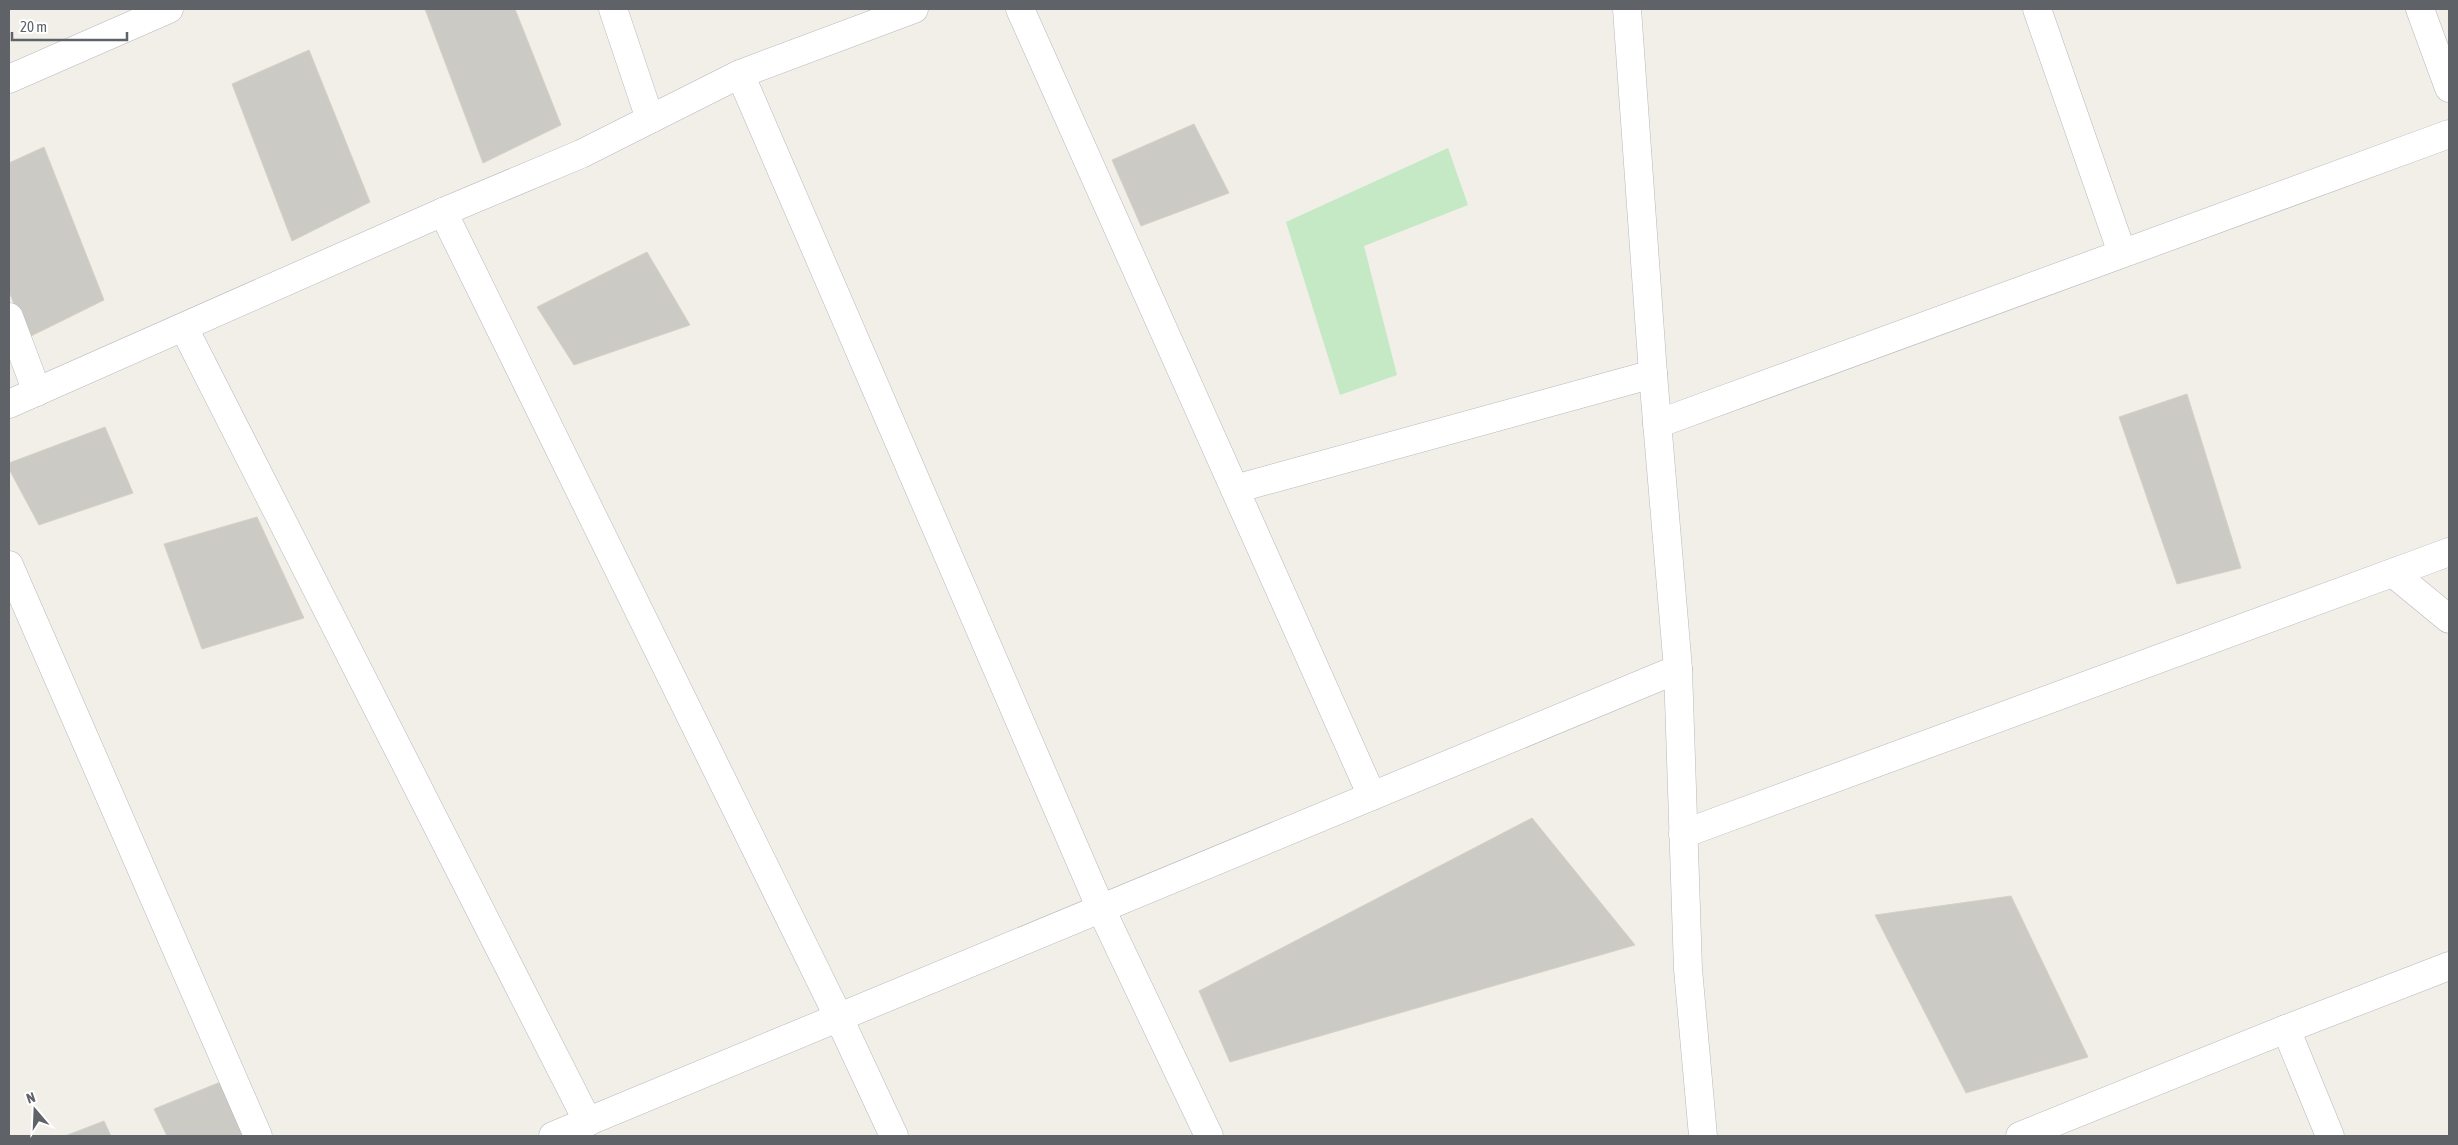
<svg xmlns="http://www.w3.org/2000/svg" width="2458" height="1145" font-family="'Asap Condensed',sans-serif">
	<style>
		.green { fill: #c5e8c5 }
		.building { fill: #cccac5; stroke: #d6d1c6 }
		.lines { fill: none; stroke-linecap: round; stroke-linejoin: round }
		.street-casing { stroke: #b5b8bc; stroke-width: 29 }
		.street { stroke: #fff; stroke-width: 28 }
	</style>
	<rect width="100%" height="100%" fill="#f1efe8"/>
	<polygon class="green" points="1448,148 1468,205 1364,246 1397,375 1340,395 1286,222"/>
	<g class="building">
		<polygon points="425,9 515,9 561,125 483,163"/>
		<polygon points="309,50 370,202 292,241 232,84"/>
		<polygon points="1194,124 1229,193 1141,226 1112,160"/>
		<polygon points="44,147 104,300 27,338 9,291 9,163"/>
		<polygon points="647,252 690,325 574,365 537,307"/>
		<polygon points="2187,394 2241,568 2177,584 2119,417"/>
		<polygon points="105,427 133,493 39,525 9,469 9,463"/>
		<polygon points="257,517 304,618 202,649 164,544"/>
		<polygon points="1532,818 1635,945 1230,1062 1199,991"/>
		<polygon points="2011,896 2088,1057 1966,1093 1875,915"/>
		<polygon points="223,1081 247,1136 167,1136 154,1109"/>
		<polygon points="104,1121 111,1136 65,1136"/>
	</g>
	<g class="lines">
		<defs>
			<g id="street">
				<polyline points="613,9 650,119"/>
				<polyline points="1020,9 1372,796"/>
				<polyline points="1627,9 1653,374 1678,669 1688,969 1703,1136"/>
				<polyline points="2037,9 2122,253"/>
				<polyline points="2420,9 2449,88"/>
				<polyline points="740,74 1101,909 1209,1136"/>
				<polyline points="9,79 169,9"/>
				<polyline points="443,212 839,1018 894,1136"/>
				<polyline points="9,317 37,392"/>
				<polyline points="184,328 588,1122"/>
				<polyline points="9,404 443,212 581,154 740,74 914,9"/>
				<polyline points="1657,424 2449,134"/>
				<polyline points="1235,489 1653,374"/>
				<polyline points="9,565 258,1136"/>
				<polyline points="2393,573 2449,619"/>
				<polyline points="1683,834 2449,552"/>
				<polyline points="2286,1029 2330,1136"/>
				<polyline points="553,1136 1678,669"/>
				<polyline points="2020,1136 2286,1029 2449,966"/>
			</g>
		</defs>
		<use href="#street" class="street-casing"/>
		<use href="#street" class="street"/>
	</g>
	<rect width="2458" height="1145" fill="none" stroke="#5f6368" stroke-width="20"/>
	<g transform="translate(35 1110) rotate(341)" stroke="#ffffff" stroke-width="4" paint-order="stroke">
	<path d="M0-4L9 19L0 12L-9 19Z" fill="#5f6368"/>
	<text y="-8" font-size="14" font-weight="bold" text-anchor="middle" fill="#5f6368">N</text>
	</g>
	<path d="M12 32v8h115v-8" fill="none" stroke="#5f6368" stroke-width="2.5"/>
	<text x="20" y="32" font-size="15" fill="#5f6368" stroke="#ffffff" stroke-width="4" paint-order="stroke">20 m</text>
</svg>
